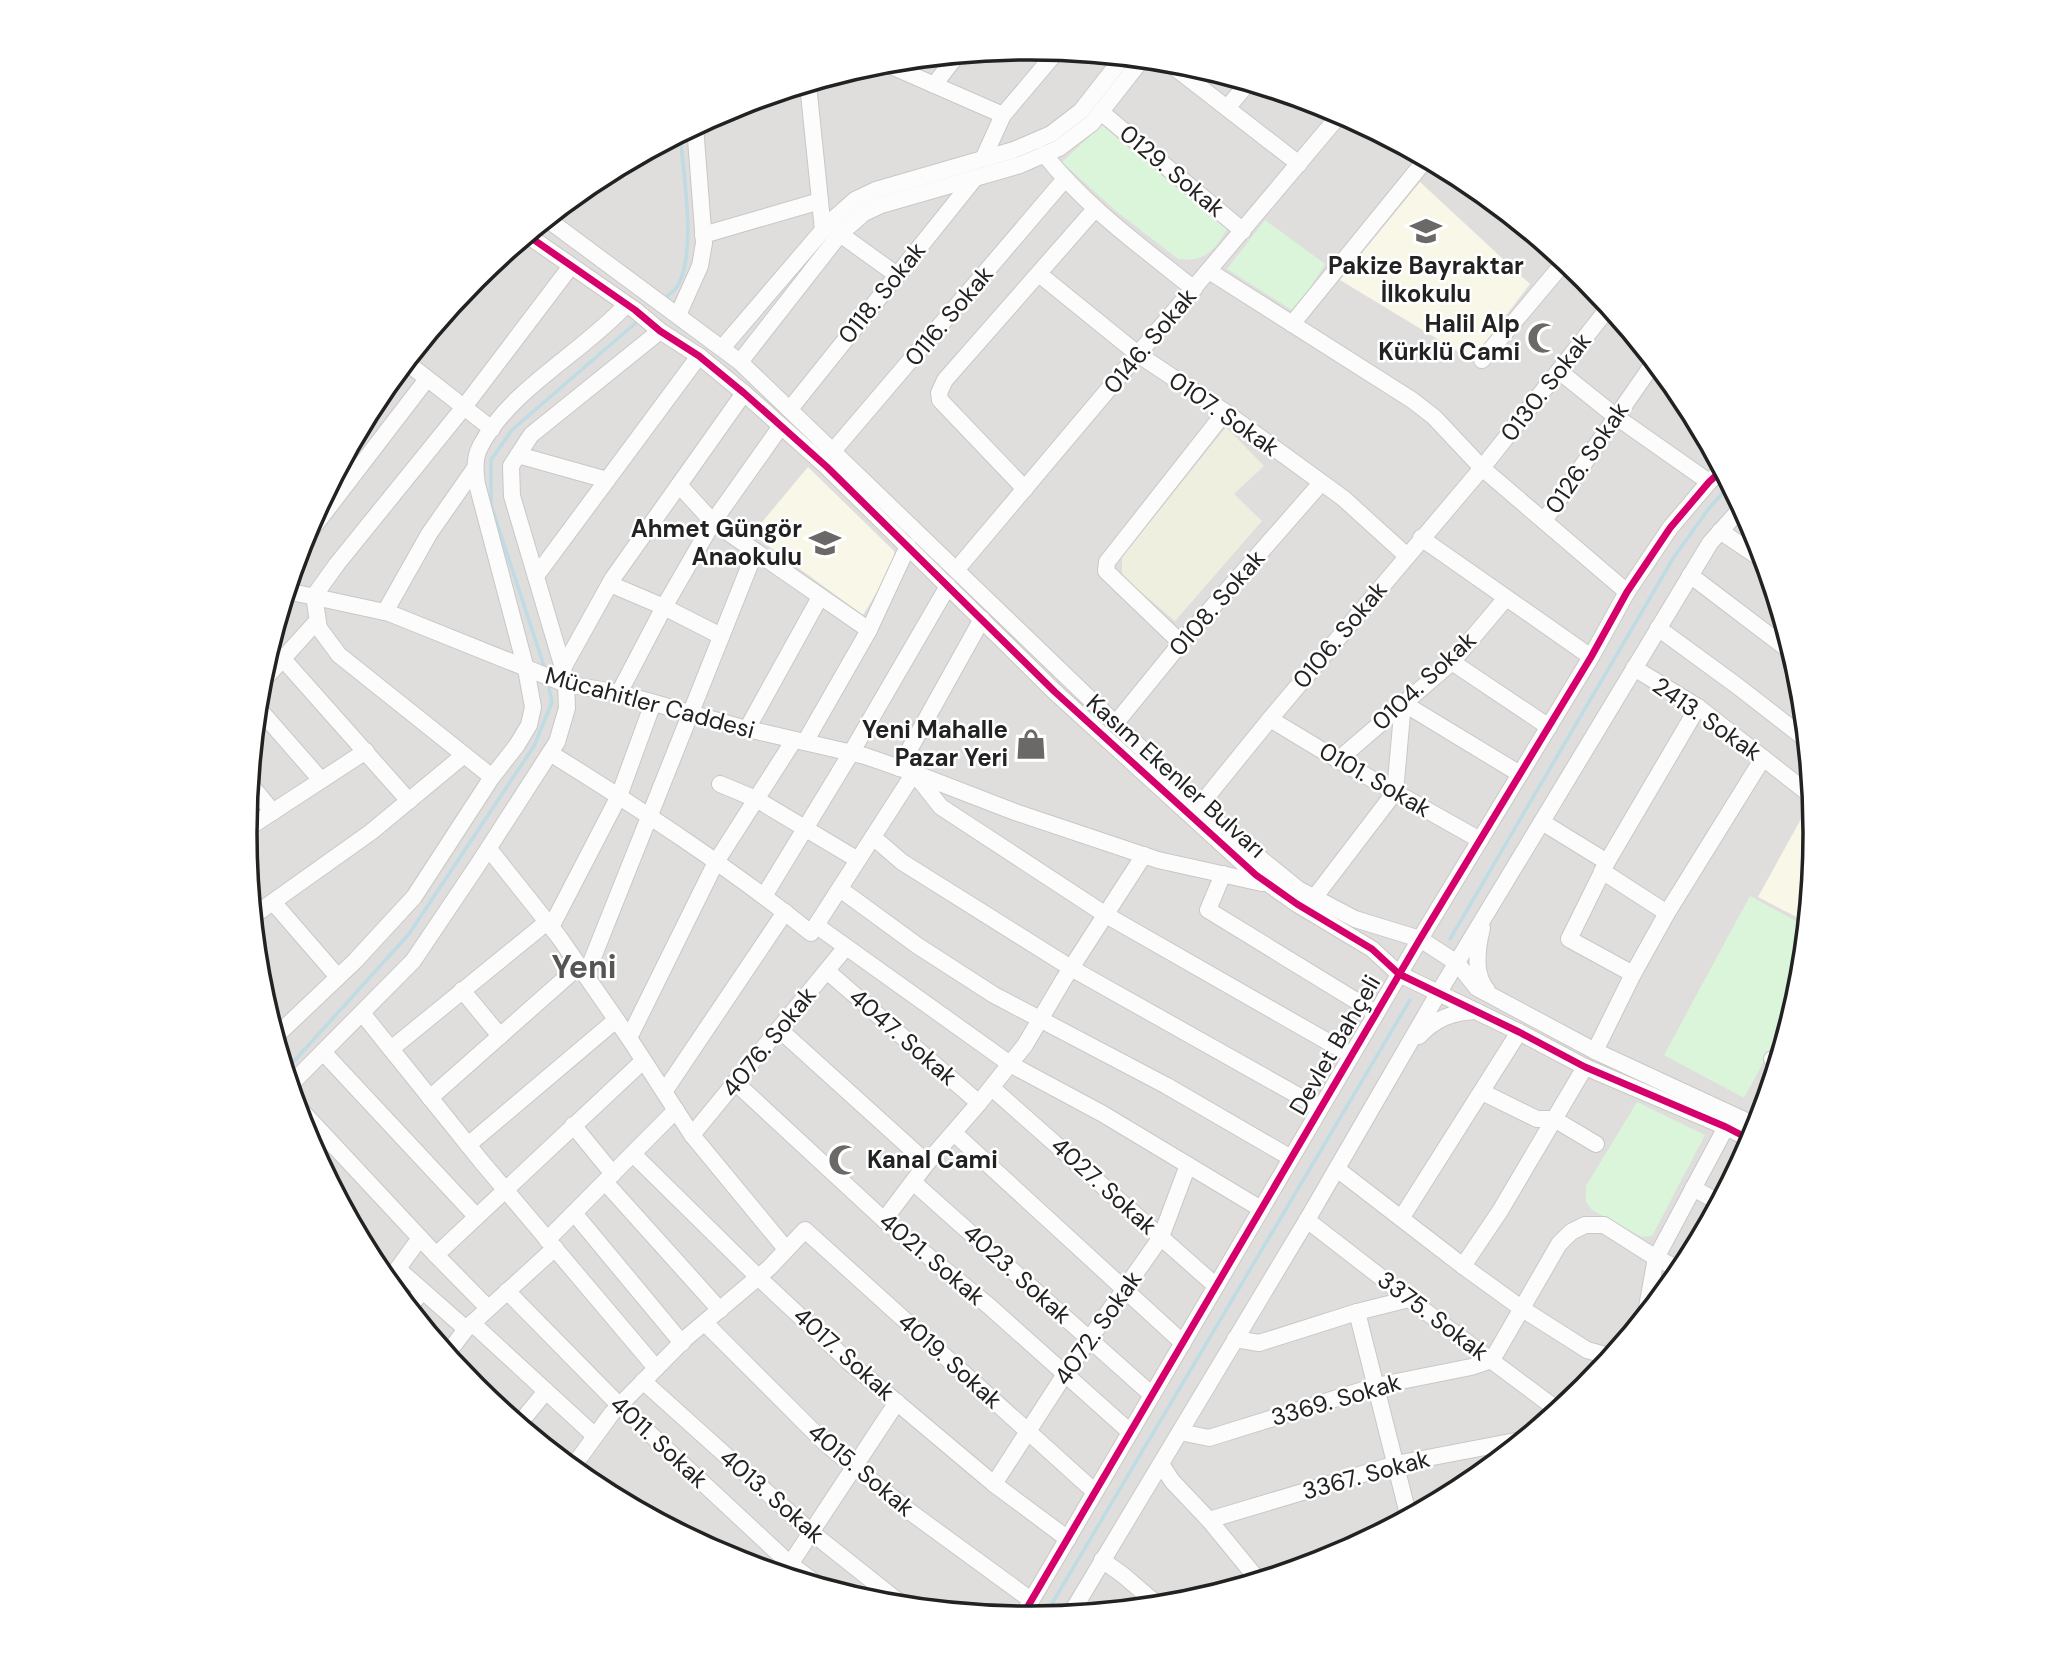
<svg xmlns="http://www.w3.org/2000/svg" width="2062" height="1666" font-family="'DM Sans',sans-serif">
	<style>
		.residential { fill: #dfdedc }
		.education { fill: #f8f7e8 }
		.farmland { fill: #efefdf }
		.park { fill: #daf5da }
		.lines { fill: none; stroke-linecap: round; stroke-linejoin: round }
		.stream { stroke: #bfdbe3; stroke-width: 3.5 }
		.minor-casing { stroke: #c9c8c7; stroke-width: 18 }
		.minor { stroke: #fdfcfc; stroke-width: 16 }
		.cycleway-casing { stroke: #fff; stroke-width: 11 }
		.cycleway { stroke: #d6006c; stroke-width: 7 }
		.labels { text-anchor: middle; stroke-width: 5; stroke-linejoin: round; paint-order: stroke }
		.street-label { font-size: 24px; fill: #222; stroke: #fff }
		.poi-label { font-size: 24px; font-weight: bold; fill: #222; stroke: #fff; text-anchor: end }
		.district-label { font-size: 32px; font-weight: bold; fill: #555; stroke: #fff }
		.rim { fill: none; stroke: #222; stroke-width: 3.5 }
	</style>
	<rect width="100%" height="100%" fill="#f0eeeb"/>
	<circle class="residential" cx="1031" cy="833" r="783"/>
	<g class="education">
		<polygon points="1420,182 1530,284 1472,360 1340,280"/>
		<polygon points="808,467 894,551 896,561 863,615 752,534"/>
		<polygon points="1815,815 1817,833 1808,923 1758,897 1801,819"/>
	</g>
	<polygon class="farmland" points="1226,427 1264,466 1234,494 1262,521 1175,621 1122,576 1122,557"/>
	<g class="park">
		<path d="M1102 125 1227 229C1214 251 1205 262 1178 259L1116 211 1062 162Z"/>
		<polygon points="1265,220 1325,264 1295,312 1227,269"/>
		<polygon points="1750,896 1807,927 1802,987 1799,996 1744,1098 1664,1055"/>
		<polygon points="1637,1102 1705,1135 1652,1236 1642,1237 1592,1210 1586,1202 1586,1186"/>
	</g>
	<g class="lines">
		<g class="stream">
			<path d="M664 299C668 295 673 292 676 288 698 258 683 171 680 134"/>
			<polyline points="545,669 491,505 491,460 512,430 639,320"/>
			<polyline points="1450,939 1674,557 1710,507 1731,484"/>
			<polyline points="286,1070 409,934 534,746 552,702 548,683"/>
			<polyline points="1044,1617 1410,1000"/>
		</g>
		<defs>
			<g id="minor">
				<polyline points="1165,60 1299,164"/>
				<polyline points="882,62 1003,115"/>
				<polyline points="808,84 823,230"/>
				<polyline points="934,85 957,55"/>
				<polyline points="1227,108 1249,82"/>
				<polyline points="1101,112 1243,231"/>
				<path d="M1044 154C1086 207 1142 247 1194 289"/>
				<polyline points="983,159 1003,115 1058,50"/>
				<polyline points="547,219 740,362 1229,833 1298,889 1355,919 1420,939 1457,963 1477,988 1595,1051 1759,1127"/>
				<polyline points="840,234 897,275"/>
				<polyline points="527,235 635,310 660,331 699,356 744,393 827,467 1055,692 1256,875 1297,904 1372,949 1399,974 1519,1032 1585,1067 1726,1127 1753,1141"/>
				<polyline points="703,235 820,201"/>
				<polyline points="1209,271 1412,400 1434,417 1482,468 1627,592"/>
				<polyline points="1039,274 1139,355 1225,412 1343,498 1407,556"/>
				<polyline points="678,315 700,266 704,243 695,126"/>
				<polyline points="1292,324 1427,158"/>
				<polyline points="722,348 829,223 855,200 876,190 1014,150 1051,134 1081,111 1124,56"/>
				<polyline points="1482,360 1566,260"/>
				<polyline points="406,362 492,429"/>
				<polyline points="740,362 840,234 864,213 881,205 1020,165 1059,148 1092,123 1143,58"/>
				<polyline points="1559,371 1615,416 1709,482"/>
				<polyline points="790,409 975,178"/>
				<polyline points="833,451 1064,180"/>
				<polyline points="518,455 607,480"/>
				<polyline points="679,485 713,522 869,630"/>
				<polyline points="1025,489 940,400 939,393 945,380 1095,209"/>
				<polyline points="1544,521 1655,361"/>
				<polyline points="1720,531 1766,562"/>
				<polyline points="1421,538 1591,657"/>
				<polyline points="302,542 427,379"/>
				<polyline points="957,569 1342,112"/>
				<polyline points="1690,575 1794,654"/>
				<polyline points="536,576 699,356"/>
				<polyline points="610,584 664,607 721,636"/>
				<polyline points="287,591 389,613 566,684 619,693 739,727 865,756 914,773 1015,812 1158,860 1262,883"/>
				<polyline points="385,612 429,534 475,468"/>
				<polyline points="1658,628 1736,685 1808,741"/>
				<polyline points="1181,643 1106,571 1107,562 1225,412"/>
				<polyline points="283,659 409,801"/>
				<polyline points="1452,662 1549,727"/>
				<polyline points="563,668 613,578 744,393"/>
				<polyline points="1634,668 1698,707 1813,797"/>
				<polyline points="260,684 317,621"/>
				<polyline points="619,693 664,607 713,522 781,426"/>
				<polyline points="258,708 321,780"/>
				<polyline points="1270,719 1338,760 1480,840"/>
				<polyline points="1115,724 1181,643 1321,483"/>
				<polyline points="747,729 820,597"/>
				<polyline points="805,742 869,630 908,546"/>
				<path d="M550 753C640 809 729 867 811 933L914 773 941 807 1106 915 1351 1055"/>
				<polyline points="1338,760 1452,662 1506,598"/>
				<polyline points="899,768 982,619"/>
				<polyline points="492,777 339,655 319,628 314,596 337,564 464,407 571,266"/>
				<polyline points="250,784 273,812"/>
				<polyline points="720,784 756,799 858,860"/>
				<polyline points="1201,804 1270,719 1482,468 1610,306"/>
				<polyline points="1542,822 1607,862"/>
				<polyline points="245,830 366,751"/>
				<polyline points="873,837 902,862 1071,968 1320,1108"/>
				<polyline points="489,849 559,937 629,1038 692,1135 786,1249"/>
				<polyline points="1602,871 1667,913"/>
				<polyline points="1223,874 1208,910 1376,1013"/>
				<polyline points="840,889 918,946 994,995 1167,1086 1291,1158"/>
				<polyline points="764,896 851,753 948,586"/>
				<polyline points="1314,898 1395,792 1403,703 1520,774"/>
				<polyline points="273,902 338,977"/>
				<polyline points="253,916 371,832 464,755"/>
				<polyline points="817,926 1010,1064 1103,1114 1261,1209"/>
				<polyline points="551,927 619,796 653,703"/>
				<path d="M1482 928C1477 948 1473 974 1487 990"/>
				<polyline points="827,971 979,1103"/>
				<polyline points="1633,974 1569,939 1607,862 1698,707"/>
				<polyline points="586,975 755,552"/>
				<polyline points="462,990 500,1036"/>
				<polyline points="362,1013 481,1161 656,1368"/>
				<polyline points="780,1030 927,1163"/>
				<path d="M276 1036 355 961 414 897 492 777 517 745 529 725 533 707 526 669 477 484C475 472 474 458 480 447 509 390 582 353 626 305"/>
				<path d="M1419 1036C1435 1019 1452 1012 1476 1011"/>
				<polyline points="629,1038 716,862 794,740"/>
				<polyline points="391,1049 547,922"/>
				<polyline points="1595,1051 1633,974 1667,913 1763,758"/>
				<polyline points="323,1052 476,1216"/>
				<polyline points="1772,1059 1778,1063"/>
				<polyline points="736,1083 884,1220 989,1306 1130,1432"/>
				<polyline points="290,1085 413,961 477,866 557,742 567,708 566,684 563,668 512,496 511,466 531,435 660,331"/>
				<polyline points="992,1088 1216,1286"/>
				<polyline points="664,1092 785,912"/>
				<polyline points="1482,1092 1537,1119 1554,1119 1596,1144"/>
				<polyline points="430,1098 579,966"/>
				<polyline points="297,1106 436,1255 488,1308"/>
				<polyline points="573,1125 613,1174"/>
				<polyline points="954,1133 1183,1343"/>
				<polyline points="692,1135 846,947"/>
				<polyline points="468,1145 616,1020"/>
				<polyline points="633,1154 758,1277 850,1363 994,1484 1068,1539"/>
				<polyline points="1337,1169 1463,1266 1521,1308 1587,1350 1612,1357"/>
				<polyline points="605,1182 720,1310"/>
				<polyline points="913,1182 1152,1395"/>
				<polyline points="1693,1188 1720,1203"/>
				<polyline points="574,1213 682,1343"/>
				<polyline points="1402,1217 1519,1032"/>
				<polyline points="884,1220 927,1163 979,1103 1025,1045 1064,979 1144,855"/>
				<polyline points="1307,1220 1409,1299 1559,1411"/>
				<polyline points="547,1240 676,1110"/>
				<polyline points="436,1255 643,1061"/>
				<polyline points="1463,1266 1500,1211 1585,1067"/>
				<polyline points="398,1269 466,1329"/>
				<polyline points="388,1282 420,1238"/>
				<polyline points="507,1291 619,1405 790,1564 818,1585"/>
				<polyline points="409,1308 422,1291"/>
				<polyline points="1357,1312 1409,1518"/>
				<polyline points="1645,1318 1656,1258 1726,1127"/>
				<polyline points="472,1323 595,1436"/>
				<polyline points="705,1323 825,1443 909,1511 1031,1600"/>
				<polyline points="1235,1339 1259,1343 1357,1312 1409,1299"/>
				<polyline points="447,1354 466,1329 555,1248"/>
				<polyline points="643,1381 811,1532 904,1606"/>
				<polyline points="519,1424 546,1391"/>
				<polyline points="1180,1432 1209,1438 1376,1386 1471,1367 1492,1360 1559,1244 1571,1232 1585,1225 1604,1225 1656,1258 1683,1271"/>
				<polyline points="1161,1464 1172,1481 1209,1520 1259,1581"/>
				<polyline points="573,1466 606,1492"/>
				<polyline points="572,1468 612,1413 686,1338 769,1268 805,1230 1095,1492"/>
				<polyline points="994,1484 1065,1374 1161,1237 1188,1165"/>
				<polyline points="1209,1520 1396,1464 1526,1439"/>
				<polyline points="1102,1560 1123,1575 1159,1606"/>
				<polyline points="783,1575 897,1402"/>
				<polyline points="1070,1615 1307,1220 1439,992 1710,543 1743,506"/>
				<polyline points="1021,1618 1420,939 1591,657 1627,592 1670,528 1709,482 1723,469"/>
			</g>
		</defs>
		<use href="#minor" class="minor-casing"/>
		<use href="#minor" class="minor"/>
		<defs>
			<g id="cycleway">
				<polyline points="527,235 635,310 660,331 699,356 744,393 827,467 1055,692 1256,875 1297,904 1372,949 1399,974 1519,1032 1585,1067 1726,1127 1753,1141"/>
				<polyline points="1021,1618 1420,939 1591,657 1627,592 1670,528 1709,482 1723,469"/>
			</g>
		</defs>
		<use href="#cycleway" class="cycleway-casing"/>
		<use href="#cycleway" class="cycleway"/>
	</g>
	<defs>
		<symbol id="school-bare" viewBox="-9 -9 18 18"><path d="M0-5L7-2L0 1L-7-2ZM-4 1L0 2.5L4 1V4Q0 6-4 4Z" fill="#6a6968" stroke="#fff" stroke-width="2.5" paint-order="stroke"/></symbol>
		<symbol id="mosque-bare" viewBox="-9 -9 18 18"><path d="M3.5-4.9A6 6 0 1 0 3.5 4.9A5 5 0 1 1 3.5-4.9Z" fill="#6a6968" stroke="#fff" stroke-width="2.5" paint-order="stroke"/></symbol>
		<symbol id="shop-bare" viewBox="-9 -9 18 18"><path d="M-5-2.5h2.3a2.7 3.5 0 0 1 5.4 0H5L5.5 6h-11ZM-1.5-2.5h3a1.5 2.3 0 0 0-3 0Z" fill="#6a6968" stroke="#fff" stroke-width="2.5" paint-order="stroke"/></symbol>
	</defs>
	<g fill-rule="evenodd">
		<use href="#school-bare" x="1404" y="209" width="44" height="44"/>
		<use href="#mosque-bare" x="1521" y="316" width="44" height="44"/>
		<use href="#school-bare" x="803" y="521" width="44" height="44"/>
		<use href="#shop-bare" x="1009" y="722" width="44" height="44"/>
		<use href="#mosque-bare" x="822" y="1138" width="44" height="44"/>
	</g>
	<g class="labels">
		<g class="street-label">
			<text transform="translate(1172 171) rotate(40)" y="8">0129. Sokak</text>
			<text transform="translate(882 293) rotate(-51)" y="8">0118. Sokak</text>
			<text transform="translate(949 316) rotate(-50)" y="8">0116. Sokak</text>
			<text transform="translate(1150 341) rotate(-50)" y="8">0146. Sokak</text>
			<text transform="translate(1546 387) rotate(-52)" y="8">0130. Sokak</text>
			<text transform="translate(1224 414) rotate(35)" y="8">0107. Sokak</text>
			<text transform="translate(1587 458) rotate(-56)" y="8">0126. Sokak</text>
			<text transform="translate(1217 603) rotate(-49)" y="8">0108. Sokak</text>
			<text transform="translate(1340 635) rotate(-50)" y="8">0106. Sokak</text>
			<text transform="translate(1424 681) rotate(-43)" y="8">0104. Sokak</text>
			<text transform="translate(650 703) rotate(15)" y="8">Mücahitler Caddesi</text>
			<text transform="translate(1707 719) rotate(35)" y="8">2413. Sokak</text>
			<text transform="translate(1176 776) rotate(42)" y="8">Kasım Ekenler Bulvarı</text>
			<text transform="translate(1375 780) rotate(30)" y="8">0101. Sokak</text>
			<text transform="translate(903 1037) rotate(41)" y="8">4047. Sokak</text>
			<text transform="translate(769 1042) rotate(-51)" y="8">4076. Sokak</text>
			<text transform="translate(1335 1045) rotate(-60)" y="8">Devlet Bahçeli</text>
			<text transform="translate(1104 1186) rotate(42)" y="8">4027. Sokak</text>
			<text transform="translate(932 1259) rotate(40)" y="8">4021. Sokak</text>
			<text transform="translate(1017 1274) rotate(42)" y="8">4023. Sokak</text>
			<text transform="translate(1433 1316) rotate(37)" y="8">3375. Sokak</text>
			<text transform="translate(1098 1328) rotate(-55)" y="8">4072. Sokak</text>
			<text transform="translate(844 1354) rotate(42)" y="8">4017. Sokak</text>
			<text transform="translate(950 1361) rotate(42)" y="8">4019. Sokak</text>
			<text transform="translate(1336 1400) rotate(-16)" y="8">3369. Sokak</text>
			<text transform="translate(659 1442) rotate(43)" y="8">4011. Sokak</text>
			<text transform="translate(861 1470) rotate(40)" y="8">4015. Sokak</text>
			<text transform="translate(1366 1475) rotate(-15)" y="8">3367. Sokak</text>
			<text transform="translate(772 1496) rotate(41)" y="8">4013. Sokak</text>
		</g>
		<g class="poi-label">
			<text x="1426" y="274" text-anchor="middle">Pakize Bayraktar<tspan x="1426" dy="28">İlkokulu</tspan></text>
			<text x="1520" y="332">Halil Alp<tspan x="1520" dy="28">Kürklü Cami</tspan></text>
			<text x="802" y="537">Ahmet Güngör<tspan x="802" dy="28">Anaokulu</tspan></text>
			<text x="1008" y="738">Yeni Mahalle<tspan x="1008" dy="28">Pazar Yeri</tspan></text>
			<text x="867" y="1168" text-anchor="start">Kanal Cami</text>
		</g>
		<g class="district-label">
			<text x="584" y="978">Yeni</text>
		</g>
	</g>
	<path d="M0 0H2062V1666H0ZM257 833a773 773 0 1 1 1546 0a773 773 0 1 1-1546 0Z" fill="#fff" fill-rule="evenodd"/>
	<path class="rim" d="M257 833a773 773 0 1 1 1546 0a773 773 0 1 1-1546 0Z"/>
</svg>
